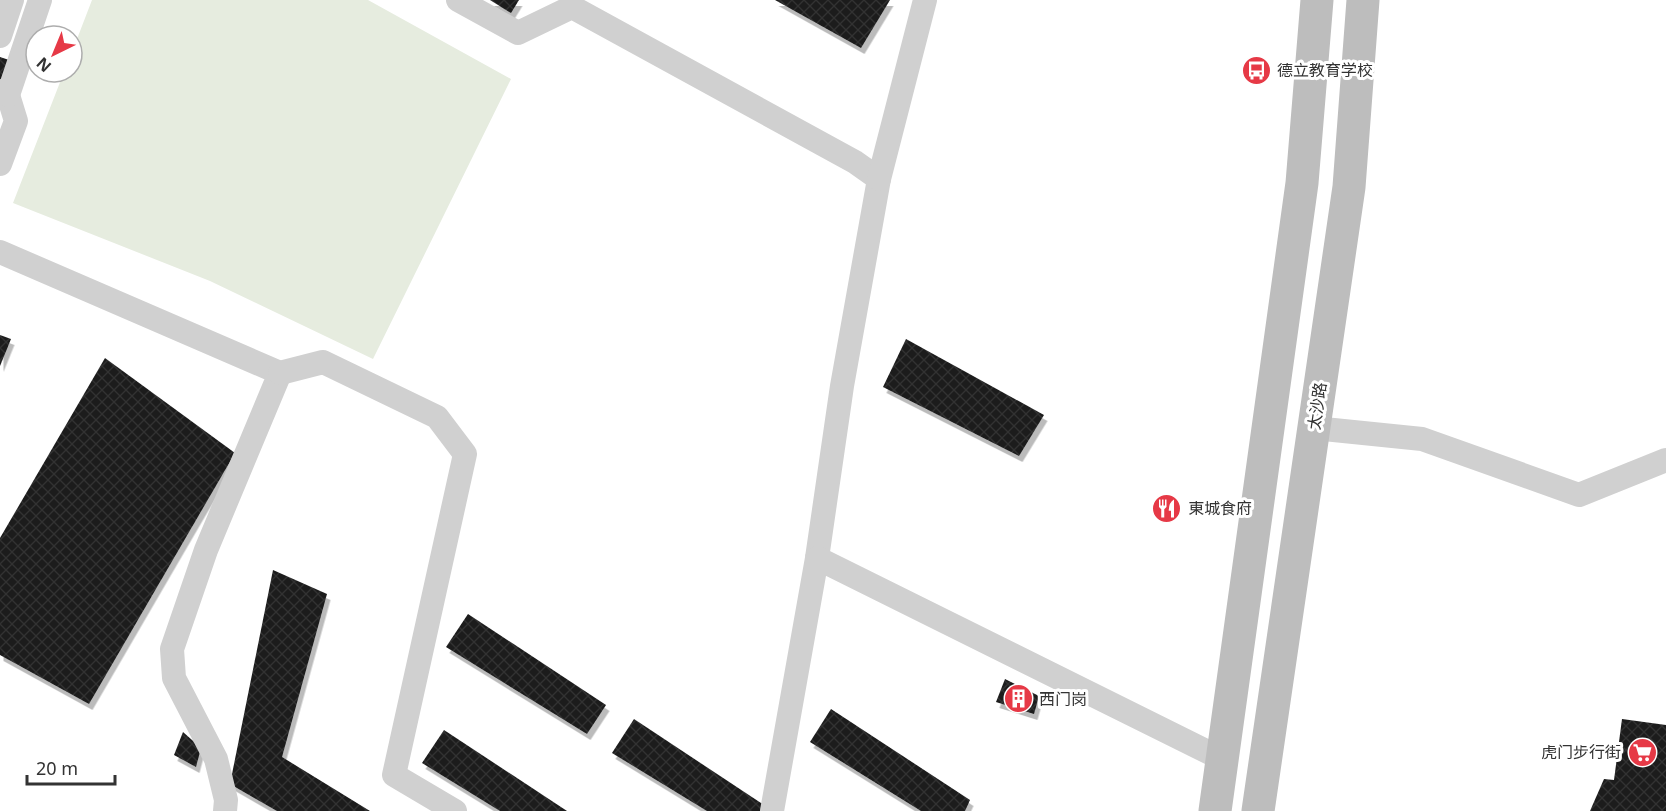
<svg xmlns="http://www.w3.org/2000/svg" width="1666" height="811" font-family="'Noto Sans','Noto Sans SC',sans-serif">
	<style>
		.green { fill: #e6ecdf }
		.building { fill: url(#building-cross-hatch); filter: url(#shadow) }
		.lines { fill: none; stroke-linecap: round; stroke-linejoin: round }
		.street { stroke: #d0d0d0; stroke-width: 24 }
		.secondary { stroke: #bdbdbd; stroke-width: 33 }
		.labels { text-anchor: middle; stroke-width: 6; stroke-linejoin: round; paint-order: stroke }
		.poi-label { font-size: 16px; fill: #333; stroke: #fff; text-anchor: start }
		.street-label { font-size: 16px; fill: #333; stroke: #fff }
	</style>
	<defs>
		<pattern id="building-cross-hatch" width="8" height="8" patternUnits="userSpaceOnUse" patternTransform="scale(1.5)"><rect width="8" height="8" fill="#1a1a1a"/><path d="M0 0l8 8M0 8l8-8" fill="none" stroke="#333"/></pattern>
		<filter id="shadow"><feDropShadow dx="3.5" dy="6" stdDeviation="0" flood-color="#0004"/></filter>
	</defs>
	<rect width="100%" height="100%" fill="#fff"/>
	<polygon class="green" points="92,0 368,0 511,79 373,359 210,281 13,203 64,72 72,72 72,52"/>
	<g class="building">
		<polygon points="490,0 519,0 511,13"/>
		<polygon points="775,0 890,0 861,48"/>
		<polygon points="0,57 12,61 5,82 0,79"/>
		<polygon points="0,335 11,339 0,366"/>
		<polygon points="906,339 1044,415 1019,456 883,387"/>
		<polygon points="105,358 235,453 89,704 0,655 0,538"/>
		<polygon points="273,570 327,594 282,757 370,811 277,811 230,784"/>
		<polygon points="468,614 606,705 587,734 446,647"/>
		<polygon points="1005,679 1039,696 1034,714 996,702"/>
		<polygon points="831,709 970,800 965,811 921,811 810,742"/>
		<polygon points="634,719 773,811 707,811 612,753"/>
		<polygon points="1622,719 1666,725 1666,811 1590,811 1604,779 1614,780"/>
		<polygon points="444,730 567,811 500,811 422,763"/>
		<polygon points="183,732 201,748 196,767 174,755"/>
	</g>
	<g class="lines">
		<g class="street">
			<polyline points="458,0 518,33 572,7 855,162 879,179 842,386 817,558 772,811"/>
			<polyline points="0,36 12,0"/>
			<polyline points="0,92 8,95 16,121 0,164"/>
			<polyline points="8,95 40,0"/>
			<polyline points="879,179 925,0"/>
			<polyline points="0,252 280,373 206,550 172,649 174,678 216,759 226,800 225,811"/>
			<polyline points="280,373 323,362 437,417 465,454 394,775 455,811"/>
			<polyline points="1314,428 1422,439 1579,495 1666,460"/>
			<polyline points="817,558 1222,759"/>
		</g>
		<g class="secondary">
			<polyline points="1215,811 1302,183 1317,0"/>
			<polyline points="1258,811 1349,187 1363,0"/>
		</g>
	</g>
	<defs>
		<symbol id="bus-disc" viewBox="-11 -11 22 22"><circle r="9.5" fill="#e63946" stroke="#fff"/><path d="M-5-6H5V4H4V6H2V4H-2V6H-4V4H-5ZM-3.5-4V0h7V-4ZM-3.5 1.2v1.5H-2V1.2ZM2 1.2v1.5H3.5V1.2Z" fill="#fff"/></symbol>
		<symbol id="restaurant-disc" viewBox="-11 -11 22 22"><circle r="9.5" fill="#e63946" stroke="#fff"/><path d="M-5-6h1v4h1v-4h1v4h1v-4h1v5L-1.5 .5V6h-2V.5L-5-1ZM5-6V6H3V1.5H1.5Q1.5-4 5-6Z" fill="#fff"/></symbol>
		<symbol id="building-disc" viewBox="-11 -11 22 22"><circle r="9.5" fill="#e63946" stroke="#fff"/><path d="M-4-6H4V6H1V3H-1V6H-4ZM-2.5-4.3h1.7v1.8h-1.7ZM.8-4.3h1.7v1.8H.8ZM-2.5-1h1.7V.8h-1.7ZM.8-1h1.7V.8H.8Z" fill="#fff"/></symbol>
		<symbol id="supermarket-disc" viewBox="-11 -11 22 22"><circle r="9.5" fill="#e63946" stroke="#fff"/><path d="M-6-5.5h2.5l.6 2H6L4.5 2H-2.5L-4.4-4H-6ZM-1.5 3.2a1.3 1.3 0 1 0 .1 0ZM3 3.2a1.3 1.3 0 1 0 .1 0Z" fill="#fff"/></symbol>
	</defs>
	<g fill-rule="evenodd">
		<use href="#bus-disc" x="1240" y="54" width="33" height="33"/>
		<use href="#restaurant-disc" x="1150" y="492" width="33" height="33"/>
		<use href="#building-disc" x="1002" y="682" width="33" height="33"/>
		<use href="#supermarket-disc" x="1626" y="736" width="33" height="33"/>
	</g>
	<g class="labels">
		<g class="poi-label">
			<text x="1277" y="76">德立教育学校</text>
			<text x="1188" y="514">東城食府</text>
			<text x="1039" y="705">西门岗</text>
			<text x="1621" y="758" text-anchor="end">虎门步行街</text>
		</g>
		<g class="street-label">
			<text transform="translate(1317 406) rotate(-82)" y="6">太沙路</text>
		</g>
	</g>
	<g transform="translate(54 54) rotate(223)"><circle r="28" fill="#ffffff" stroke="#adadad" stroke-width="1.5"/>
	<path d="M0-4.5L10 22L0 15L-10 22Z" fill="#e63946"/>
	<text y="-9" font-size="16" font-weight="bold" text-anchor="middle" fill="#333333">N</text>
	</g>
	<path d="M27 775v9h88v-9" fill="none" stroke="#333333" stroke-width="3"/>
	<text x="36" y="775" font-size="18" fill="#333333" stroke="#ffffff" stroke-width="4.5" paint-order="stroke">20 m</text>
</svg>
